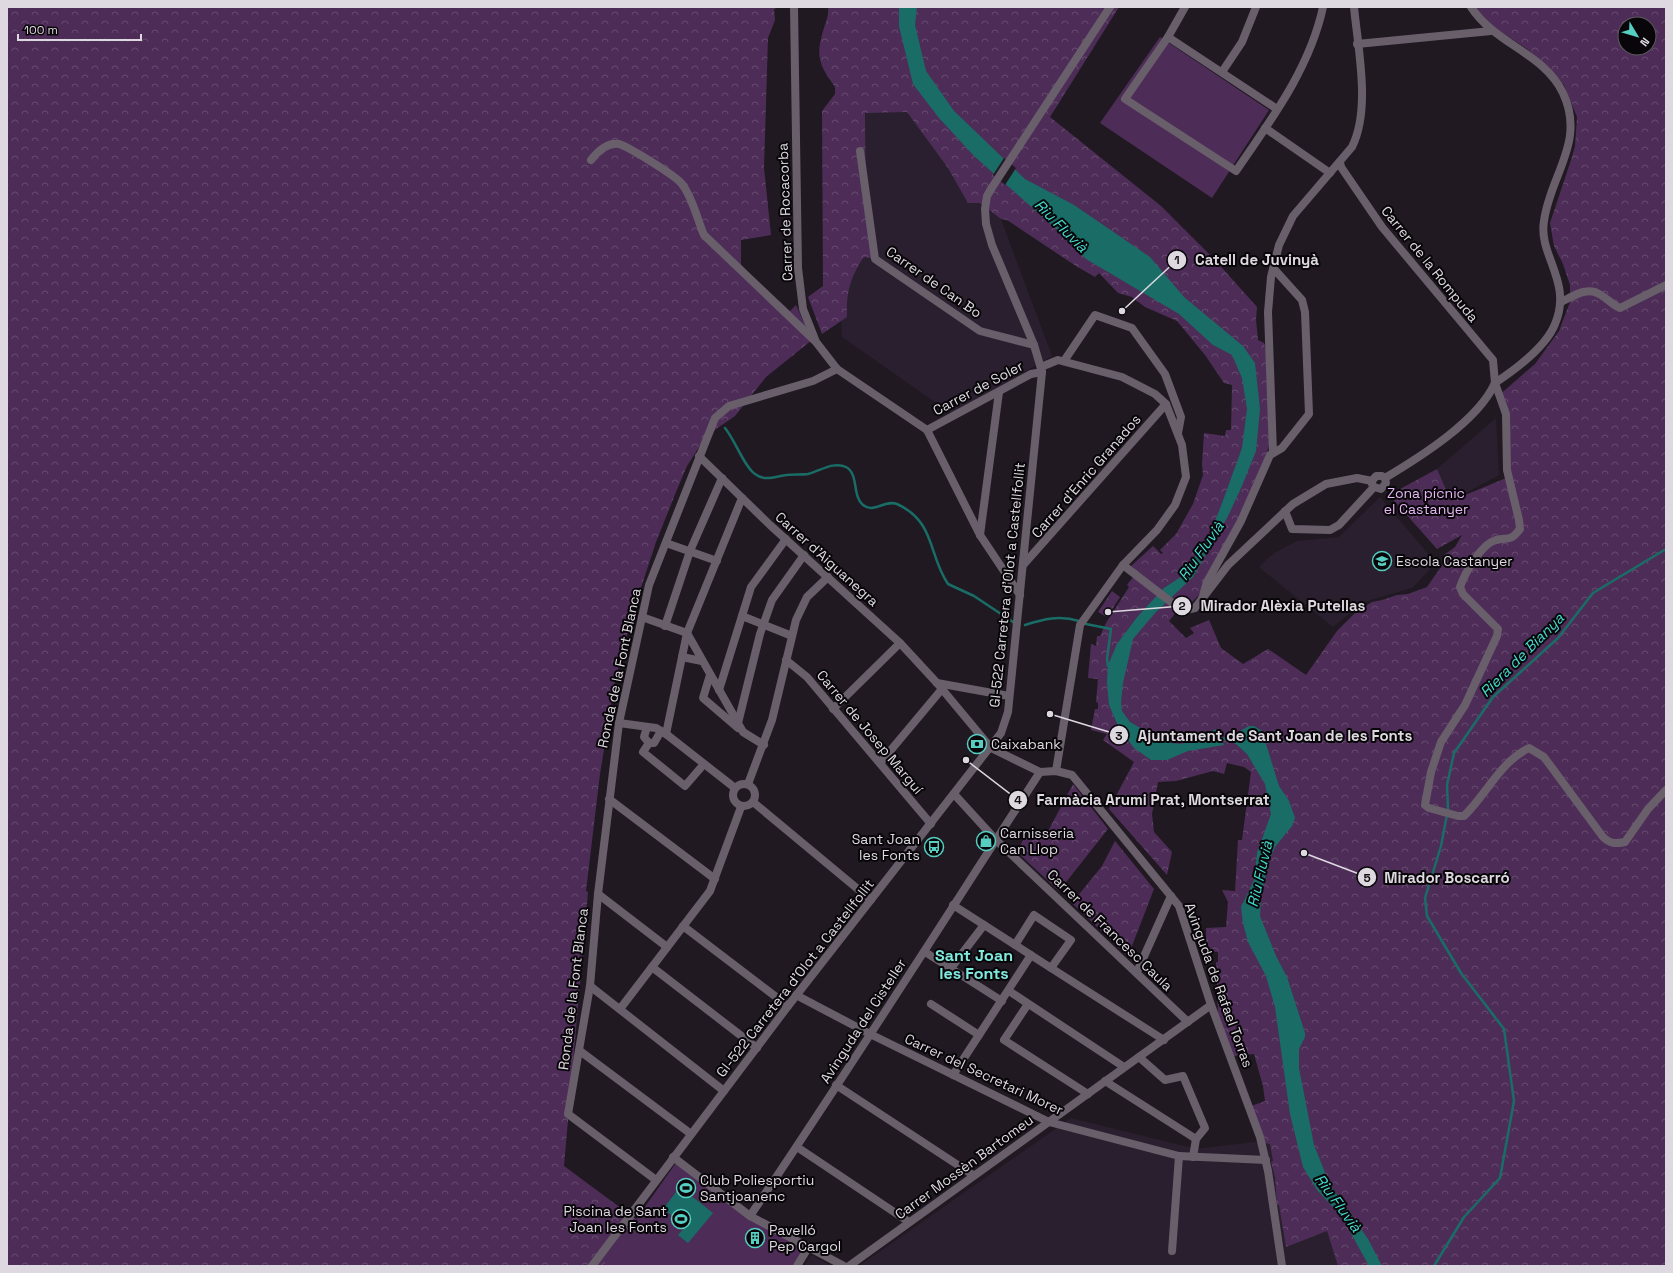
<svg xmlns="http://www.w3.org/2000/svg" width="1673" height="1273" font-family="'Space Grotesk',sans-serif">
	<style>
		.built { fill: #2a1f2e }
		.grass { fill: #4d2d57 }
		.forest { fill: url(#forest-crowns); fill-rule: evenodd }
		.water { fill: #196d66 }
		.pier { fill: #201922 }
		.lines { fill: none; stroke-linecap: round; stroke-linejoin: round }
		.stream { stroke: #196d66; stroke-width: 2.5 }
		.minor { stroke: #685f6b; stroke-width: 8 }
		.labels { text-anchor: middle; stroke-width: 4; stroke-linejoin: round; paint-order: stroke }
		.street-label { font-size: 14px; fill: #ded9e0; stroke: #080609 }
		.park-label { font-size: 14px; fill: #e6b6f5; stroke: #080609 }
		.poi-label { font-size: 14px; fill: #ded9e0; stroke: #080609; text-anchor: start }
		.water-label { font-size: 15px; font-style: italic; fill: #43dbce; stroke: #080609 }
		.quarter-label { font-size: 16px; font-weight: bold; fill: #81eadf; stroke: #080609 }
		.leader { fill: none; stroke: #ded9e0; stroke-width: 1.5 }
		.callout-dot { fill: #ded9e0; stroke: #080609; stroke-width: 1.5 }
		.mark-label { font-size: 12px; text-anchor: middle; font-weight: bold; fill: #111 }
		.callout-label { font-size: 15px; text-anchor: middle; font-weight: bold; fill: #ded9e0; stroke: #080609; stroke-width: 4; stroke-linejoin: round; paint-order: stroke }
	</style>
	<defs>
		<pattern id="forest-crowns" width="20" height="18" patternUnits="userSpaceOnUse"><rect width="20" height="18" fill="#4d2d57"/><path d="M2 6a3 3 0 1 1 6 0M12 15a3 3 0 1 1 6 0" fill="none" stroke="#664b6f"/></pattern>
	</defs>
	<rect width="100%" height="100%" fill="#201922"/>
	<g class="built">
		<polygon points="865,106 906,108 971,194 1001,219 1052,356 952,414 842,337 840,306 852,266 867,241"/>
		<polygon points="1496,418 1499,475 1451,501 1437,469"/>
		<polygon points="1380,497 1436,563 1412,588 1364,602 1333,627 1259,567 1274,553 1297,541 1339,537"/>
		<polygon points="1071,1118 1196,1149 1270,1140 1286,1246 1327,1231 1338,1266 859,1266"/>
		<polygon points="811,1255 832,1266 804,1266"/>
	</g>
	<g class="grass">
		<polygon points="1160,37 1269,110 1212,198 1100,123"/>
		<polygon points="678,1160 750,1216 808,1248 797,1266 603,1266"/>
	</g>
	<g class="forest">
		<polygon points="7,7 780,7 774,9 775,20 768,38 764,168 771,235 741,240 741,267 790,311 796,305 812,340 766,377 735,416 716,429 701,444 687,466 676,492 656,542 633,612 615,681 600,774 586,891 588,892 564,1166 637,1220 603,1266 7,1266"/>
		<path d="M828 7H1119L1050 117 1161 206 1215 260 1257 307 1256 320 1258 340 1264 343 1266 349 1270 441 1266 457 1240 519 1198 596 1191 603 1181 606 1169 621 1186 638 1194 633 1190 628 1209 620 1221 648 1243 664 1268 649 1306 675 1337 631 1355 613 1372 602 1382 600 1397 595 1408 594 1427 587 1443 564 1444 555 1455 547 1462 535 1437 549 1389 495 1437 469 1451 501 1506 478 1503 419 1497 397 1535 364 1559 331 1570 302V285L1563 264 1554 246 1550 223 1571 160 1575 146 1577 117 1564 85 1552 71 1527 49 1492 26 1475 7H1666V1266H1338L1327 1231 1286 1247 1279 1205H1277L1275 1177 1271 1162 1273 1161 1270 1144 1265 1143 1251 1106 1265 1101 1263 1086 1254 1054 1233 1056 1218 1015 1216 962H1218V952L1206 951V928L1226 927 1228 902 1222 890 1235 891 1238 840H1242L1251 772 1244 767 1227 763 1224 774 1213 771 1176 781 1158 782 1152 814 1154 832 1172 852 1167 875 1109 809 1134 762 1103 740 1107 734 1091 730 1095 709H1098V703L1096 702 1098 679 1088 678 1091 644 1096 646 1097 636H1100L1106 623 1129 587 1127 585 1134 576 1140 574 1131 566 1153 546 1161 554 1163 553 1160 550 1176 534 1193 504 1203 475 1202 464 1204 433 1225 436 1226 430H1231L1232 385 1224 383 1205 355 1177 321 1145 307 1132 297 1118 293 1099 273 1095 277 1076 266 1007 220 1001 219 980 203H968L948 168 907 112 865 113 866 196 875 259 865 257 863 258C850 278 846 293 847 317L822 334 808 297 823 286 822 111 835 94V87C819 65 815 56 824 28 826 21 829 16 828 7ZM1625 24H1649V48H1625Z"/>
		<polygon points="1112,591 1120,597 1107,617 1098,612"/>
		<polygon points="1073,784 1108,829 1059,891 1017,852 1028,830 1046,835"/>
		<polygon points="1115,841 1154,889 1128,956 1072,903 1102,866"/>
	</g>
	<g class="water">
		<polygon points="899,7 917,7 915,25 926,71 954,111 1025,179 1074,205 1150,257 1184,297 1243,346 1255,363 1260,409 1256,451 1242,486 1228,516 1193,577 1156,612 1133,639 1123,683 1121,702 1122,711 1130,722 1147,732 1171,743 1181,744 1194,740 1201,735 1217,729 1219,737 1238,738 1240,731 1249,726 1254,726 1262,731 1279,786 1289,801 1295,818 1292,826 1275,847 1268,864 1261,897 1260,916 1276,956 1287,977 1305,1033 1305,1037 1299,1049 1299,1068 1314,1145 1330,1185 1368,1239 1382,1266 1369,1266 1342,1217 1317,1190 1303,1167 1290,1114 1275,1007 1266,976 1248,942 1243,923 1241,907 1254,880 1257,853 1271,814 1265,784 1247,754 1236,744 1221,739 1224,745 1188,751 1167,760 1151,760 1134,748 1119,728 1109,705 1107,682 1108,665 1117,644 1138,616 1164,588 1182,576 1209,536 1221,506 1242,448 1247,409 1242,378 1232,355 1213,345 1179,314 1086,259 1062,234 974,156 939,118 913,84 899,26"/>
		<polygon points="680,1187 713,1213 688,1243 678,1235 686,1226 663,1209"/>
	</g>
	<polygon class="pier" points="1004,158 1016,168 1005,185 993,175"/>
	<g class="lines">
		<g class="stream">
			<path d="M725 428C735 440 745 468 755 474 765 482 776 476 787 475 794 474 801 475 808 474 820 471 834 461 846 467 859 474 852 496 863 505 874 514 885 499 897 504 936 522 928 555 948 584L974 596 1013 622"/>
			<polyline points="1086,624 1111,629 1107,659 1108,666"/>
			<path d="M1025 625C1044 619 1059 615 1079 621"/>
			<polyline points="1434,1266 1464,1217 1500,1178 1514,1101 1504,1029 1461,973 1427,916 1425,898 1441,846 1448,809 1447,785 1454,753 1493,697 1558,638 1593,593 1666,549"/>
		</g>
		<g class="minor">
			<polyline points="794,7 798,268 803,309 816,342 837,369 927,430 980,535 1020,595"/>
			<path d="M1185 7 1168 37 1125 99 1236 171C1271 120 1310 68 1323 7"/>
			<path d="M1471 7C1495 44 1544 53 1563 93 1586 142 1550 175 1544 221 1538 255 1573 282 1555 324 1546 347 1516 369 1495 383"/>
			<polyline points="1168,37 1277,109"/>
			<polyline points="1357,44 1491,31"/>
			<polyline points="1222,72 1242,42 1256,7"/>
			<polyline points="1265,128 1330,173"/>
			<polyline points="860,151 875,259 980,331 1034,345"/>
			<path d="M591 160C598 151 607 142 619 144 629 147 676 176 682 184 693 198 697 219 704 235L814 340"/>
			<path d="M1340 162 1341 167 1382 227 1493 360 1495 383 1506 414 1507 470 1519 520 1520 529C1510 542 1509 537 1496 540 1481 544 1465 573 1460 587L1463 594 1498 629 1497 636 1465 705 1441 742 1431 772 1425 805 1429 808 1458 816H1464C1486 795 1500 762 1529 748L1544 757 1603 837C1611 844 1615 844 1625 842L1648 809 1666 790"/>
			<path d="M1561 302C1572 297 1587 286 1599 294 1607 298 1612 305 1620 308L1666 285"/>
			<polyline points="1064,361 1095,315 1132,328 1165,374 1181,417 1178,433"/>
			<polyline points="1041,367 1058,360 1122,377 1155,394 1166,404 1182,445 1186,477 1175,505 1157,530 1123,565 1080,625 1056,771"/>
			<polyline points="927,430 1031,374 1042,372"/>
			<path d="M1273 453 1268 312 1271 277 1279 245 1293 216 1352 147C1371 109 1358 49 1354 7"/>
			<polyline points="699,456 770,525 900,643 937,683 991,748 1040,772 1056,771 1072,775 1179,906 1211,1005 1260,1137 1268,1171 1282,1266"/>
			<path d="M1385 478C1420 457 1478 421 1495 383"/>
			<polyline points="1372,481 1376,476 1382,476 1385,478"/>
			<polyline points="1372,484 1374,487 1381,489 1386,483 1385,478"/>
			<polyline points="1285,511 1292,529 1330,530 1339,525 1374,487"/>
			<polyline points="980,535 999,392"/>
			<polyline points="666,543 717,561"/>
			<polyline points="1024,564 1166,404"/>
			<polyline points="1123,565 1175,605 1186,610 1195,608 1228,565 1293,504 1326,484 1357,478 1372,481"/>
			<polyline points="1202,599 1207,582 1241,521 1270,455 1282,448 1309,414 1305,312 1302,300 1274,269"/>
			<polyline points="742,616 792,636"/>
			<polyline points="642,617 687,633 743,732 764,745"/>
			<polyline points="665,626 690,551 722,478"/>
			<polyline points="682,657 702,661"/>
			<polyline points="786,660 807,677 931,824"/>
			<polyline points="710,675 703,698 738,728"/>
			<polyline points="937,683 1009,696"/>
			<polyline points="719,690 751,587 786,539"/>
			<polyline points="833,709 900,643"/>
			<polyline points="619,723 656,728 666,734 735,788"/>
			<polyline points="738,723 760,634 772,600 804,555"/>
			<polyline points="647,727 644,737 649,743 654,743 661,731"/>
			<polyline points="666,734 687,633 742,498"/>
			<polyline points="649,743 643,752 685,786 704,764"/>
			<polyline points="880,763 942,689"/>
			<circle cx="744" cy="795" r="11"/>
			<polyline points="748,784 772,720 796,620 807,597 828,577"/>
			<polyline points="954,794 996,840 1188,1022"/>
			<polyline points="609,799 715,879"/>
			<polyline points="753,802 871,900"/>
			<polyline points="598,894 667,947"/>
			<polyline points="953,905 1051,968 1071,940 1034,915 1015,945"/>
			<polyline points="683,926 788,1006"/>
			<polyline points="925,952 1002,1001"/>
			<polyline points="652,967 757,1048"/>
			<polyline points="951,968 984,925"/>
			<polyline points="1051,968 1164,1040"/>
			<polyline points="1137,972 1171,896"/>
			<polyline points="590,986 724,1091"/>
			<polyline points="1009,991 1124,1067"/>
			<polyline points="796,995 870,1034 1049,1122 1179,1156 1266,1160"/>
			<polyline points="931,1004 979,1035"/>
			<polyline points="1028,1004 1004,1040 1088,1094"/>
			<polyline points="620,1009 710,891 741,807"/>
			<polyline points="580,1051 691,1134"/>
			<polyline points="953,1075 1031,955"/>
			<polyline points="1105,1081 1196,1139 1205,1128 1183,1076 1165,1080 1139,1057"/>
			<polyline points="836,1085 973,1175"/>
			<polyline points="797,1147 909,1222"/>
			<polyline points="673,1157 750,1216 844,1266"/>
			<polyline points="1193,1157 1196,1139"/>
			<polyline points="656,1180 568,1114 590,986 598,894 619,723 649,585 715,418 729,406 813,381 837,369"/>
			<path d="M750 1216C849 1070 944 920 1040 772"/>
			<polyline points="1172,1251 1179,1156"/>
			<polyline points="592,1266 788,1006 1001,733 1008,712 1042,372 1034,345 992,245 986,224 985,209 987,196 991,189 1110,7"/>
			<polyline points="797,1266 808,1248"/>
			<polyline points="849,1266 1211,1005"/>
		</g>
	</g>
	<defs>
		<symbol id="school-ring" viewBox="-11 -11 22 22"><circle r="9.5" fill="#080609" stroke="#56cec2" stroke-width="1.5"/><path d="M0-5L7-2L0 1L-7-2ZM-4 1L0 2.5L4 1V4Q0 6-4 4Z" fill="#56cec2"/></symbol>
		<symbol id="bank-ring" viewBox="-11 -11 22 22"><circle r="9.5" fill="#080609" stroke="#56cec2" stroke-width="1.5"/><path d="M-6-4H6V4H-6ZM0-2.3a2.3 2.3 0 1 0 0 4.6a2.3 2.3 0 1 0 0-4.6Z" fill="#56cec2"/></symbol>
		<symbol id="shop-ring" viewBox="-11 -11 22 22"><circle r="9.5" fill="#080609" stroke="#56cec2" stroke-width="1.5"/><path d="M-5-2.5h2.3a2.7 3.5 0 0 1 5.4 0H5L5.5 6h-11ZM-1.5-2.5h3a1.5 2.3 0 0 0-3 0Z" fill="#56cec2"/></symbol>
		<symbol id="bus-ring" viewBox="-11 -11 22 22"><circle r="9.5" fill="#080609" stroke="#56cec2" stroke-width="1.5"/><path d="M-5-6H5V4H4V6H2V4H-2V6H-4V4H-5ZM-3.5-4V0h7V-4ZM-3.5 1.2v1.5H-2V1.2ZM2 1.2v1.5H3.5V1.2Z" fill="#56cec2"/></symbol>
		<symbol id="stadium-ring" viewBox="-11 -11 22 22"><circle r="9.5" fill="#080609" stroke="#56cec2" stroke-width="1.5"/><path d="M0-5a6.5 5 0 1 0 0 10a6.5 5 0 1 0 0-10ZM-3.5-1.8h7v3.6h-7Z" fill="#56cec2"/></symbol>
		<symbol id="building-ring" viewBox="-11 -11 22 22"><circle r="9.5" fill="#080609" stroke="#56cec2" stroke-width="1.5"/><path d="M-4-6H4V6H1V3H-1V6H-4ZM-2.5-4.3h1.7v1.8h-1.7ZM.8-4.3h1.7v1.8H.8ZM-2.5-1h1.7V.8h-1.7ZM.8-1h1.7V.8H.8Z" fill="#56cec2"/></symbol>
	</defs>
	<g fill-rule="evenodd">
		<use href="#school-ring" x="1371" y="550" width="22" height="22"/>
		<use href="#bank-ring" x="966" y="733" width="22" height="22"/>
		<use href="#shop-ring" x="975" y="830" width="22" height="22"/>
		<use href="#bus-ring" x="923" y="836" width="22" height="22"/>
		<use href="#stadium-ring" x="675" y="1177" width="22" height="22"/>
		<use href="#stadium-ring" x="670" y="1208" width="22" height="22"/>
		<use href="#building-ring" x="744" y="1227" width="22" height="22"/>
	</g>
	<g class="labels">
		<g class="street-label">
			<text transform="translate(785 212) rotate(-92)" y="5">Carrer de Rocacorba</text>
			<text transform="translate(1430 264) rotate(51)" y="5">Carrer de la Rompuda</text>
			<text transform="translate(934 282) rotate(35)" y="5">Carrer de Can Bo</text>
			<text transform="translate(978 388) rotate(-28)" y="5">Carrer de Soler</text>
			<text transform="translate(1086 476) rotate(-49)" y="5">Carrer d'Enric Granados</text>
			<text transform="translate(827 559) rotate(42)" y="5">Carrer d'Aiguanegra</text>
			<text transform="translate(1007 585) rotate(-84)" y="5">GI-522 Carretera d'Olot a Castellfollit</text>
			<text transform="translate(619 668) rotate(-78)" y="5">Ronda de la Font Blanca</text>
			<text transform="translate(870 732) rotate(50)" y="5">Carrer de Josep Marguí</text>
			<text transform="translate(1110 930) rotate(44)" y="5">Carrer de Francesc Caula</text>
			<text transform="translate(795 978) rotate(-52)" y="5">GI-522 Carretera d'Olot a Castellfollit</text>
			<text transform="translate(1219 985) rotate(70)" y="5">Avinguda de Rafael Torras</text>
			<text transform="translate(573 989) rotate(-83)" y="5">Ronda de la Font Blanca</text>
			<text transform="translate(863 1021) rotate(-57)" y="5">Avinguda del Cisteller</text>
			<text transform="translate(984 1074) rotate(25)" y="5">Carrer del Secretari Morer</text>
			<text transform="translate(964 1167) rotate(-36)" y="5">Carrer Mossèn Bartomeu</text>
		</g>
		<g class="park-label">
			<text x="1426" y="498">Zona pícnic<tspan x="1426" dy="16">el Castanyer</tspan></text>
		</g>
		<g class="poi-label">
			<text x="1396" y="566">Escola Castanyer</text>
			<text x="991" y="749">Caixabank</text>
			<text x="1000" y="838">Carnisseria<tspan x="1000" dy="16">Can Llop</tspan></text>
			<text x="920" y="844" text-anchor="end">Sant Joan<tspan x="920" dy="16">les Fonts</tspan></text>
			<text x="700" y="1185">Club Poliesportiu<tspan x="700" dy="16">Santjoanenc</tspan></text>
			<text x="667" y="1216" text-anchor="end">Piscina de Sant<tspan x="667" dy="16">Joan les Fonts</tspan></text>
			<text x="769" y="1235">Pavelló<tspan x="769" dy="16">Pep Cargol</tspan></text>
		</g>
		<g class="water-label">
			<text transform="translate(1061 226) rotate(45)" y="5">Riu Fluvià</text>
			<text transform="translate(1201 551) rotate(-55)" y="5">Riu Fluvià</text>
			<text transform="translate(1522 655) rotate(-45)" y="5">Riera de Bianya</text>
			<text transform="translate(1260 874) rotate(-77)" y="5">Riu Fluvià</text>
			<text transform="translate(1338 1203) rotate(54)" y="5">Riu Fluvià</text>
		</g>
		<g class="quarter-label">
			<text x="974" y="961">Sant Joan<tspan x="974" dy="18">les Fonts</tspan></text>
		</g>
	</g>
	<path class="leader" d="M1122 311L1177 260M1108 612L1182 606M1050 714L1119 735M966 760L1018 800M1304 853L1367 877"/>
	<g class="callout-dot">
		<circle cx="1122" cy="311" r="4"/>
		<circle cx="1108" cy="612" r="4"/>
		<circle cx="1050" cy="714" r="4"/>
		<circle cx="966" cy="760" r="4"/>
		<circle cx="1304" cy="853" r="4"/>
		<circle cx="1177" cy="260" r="10"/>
		<circle cx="1182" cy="606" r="10"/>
		<circle cx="1119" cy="735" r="10"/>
		<circle cx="1018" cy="800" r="10"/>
		<circle cx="1367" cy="877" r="10"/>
	</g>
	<g class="mark-label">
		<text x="1177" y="264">1</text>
		<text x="1182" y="610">2</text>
		<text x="1119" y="740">3</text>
		<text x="1018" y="804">4</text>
		<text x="1367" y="882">5</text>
	</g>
	<g class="callout-label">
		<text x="1257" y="265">Catell de Juvinyà</text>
		<text x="1283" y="611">Mirador Alèxia Putellas</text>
		<text x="1275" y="741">Ajuntament de Sant Joan de les Fonts</text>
		<text x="1153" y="805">Farmàcia Arumi Prat, Montserrat</text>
		<text x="1447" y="883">Mirador Boscarró</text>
	</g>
	<rect width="1673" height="1273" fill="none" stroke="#ded9e0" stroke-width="16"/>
	<g transform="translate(1637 36) rotate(128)"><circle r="19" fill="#080609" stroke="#5e5a5f"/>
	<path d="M0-3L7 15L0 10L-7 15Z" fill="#56cec2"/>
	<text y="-6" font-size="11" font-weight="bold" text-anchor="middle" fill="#ded9e0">N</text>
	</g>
	<path d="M18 34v6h123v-6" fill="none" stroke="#ded9e0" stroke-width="2"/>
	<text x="24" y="34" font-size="12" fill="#ded9e0" stroke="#080609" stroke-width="3" paint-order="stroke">100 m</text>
</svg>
